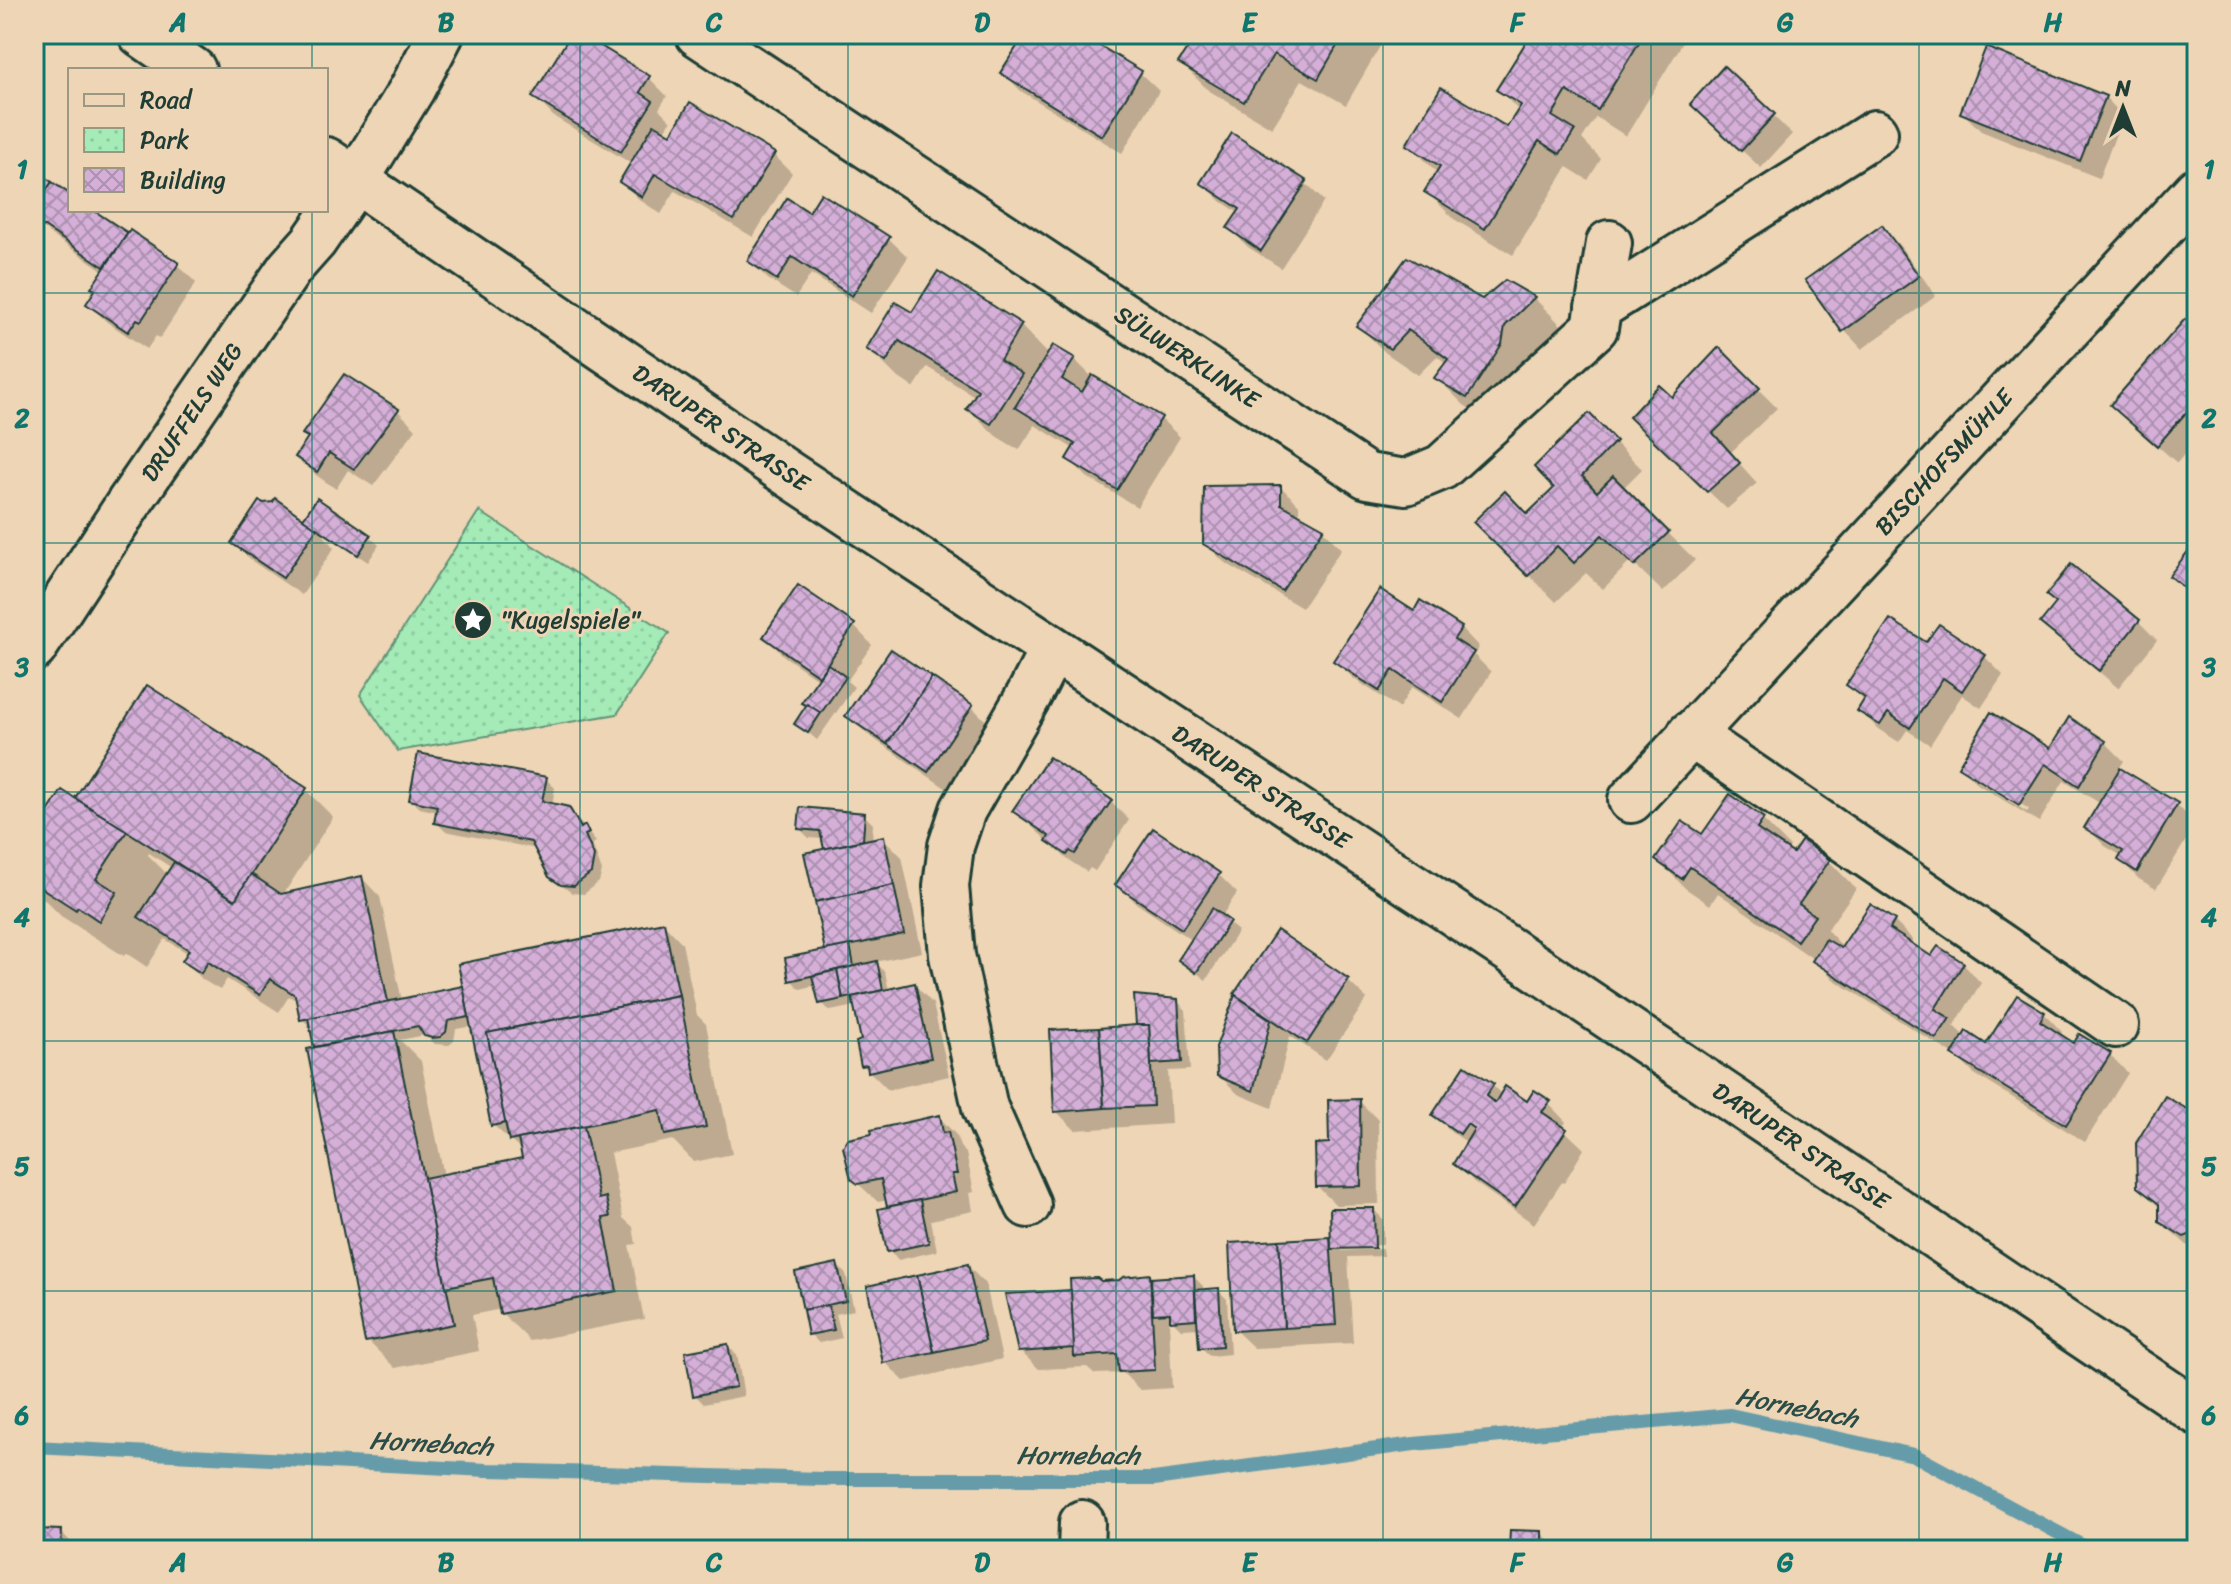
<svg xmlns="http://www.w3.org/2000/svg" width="2231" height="1584" font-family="Sriracha,sans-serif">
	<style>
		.park { fill: url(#park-dots); stroke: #629476; stroke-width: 2 }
		.shadow { fill: #0003; fill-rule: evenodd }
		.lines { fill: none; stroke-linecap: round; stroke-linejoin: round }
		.stream { stroke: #669ca9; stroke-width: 14 }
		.building { fill: url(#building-cross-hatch); stroke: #1f3d34; stroke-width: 2 }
		.minor-casing { stroke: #1f3d34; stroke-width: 50 }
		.minor { stroke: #edd5b5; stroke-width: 44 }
		.grid { fill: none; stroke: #0f766e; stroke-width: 2; stroke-opacity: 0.55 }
		.labels { text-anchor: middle; stroke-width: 6; stroke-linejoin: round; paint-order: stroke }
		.street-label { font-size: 24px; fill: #1f3d34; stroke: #edd5b5 }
		.poi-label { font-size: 24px; fill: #1f3d34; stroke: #edd5b5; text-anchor: start }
		.water-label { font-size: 26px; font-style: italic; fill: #2b4d48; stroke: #edd5b5 }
		.neatline { fill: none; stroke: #0f766e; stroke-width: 3 }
		.grid-label { font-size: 26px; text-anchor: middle; font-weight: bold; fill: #0f766e }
	</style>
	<defs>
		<pattern id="park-dots" width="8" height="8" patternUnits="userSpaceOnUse" patternTransform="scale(2)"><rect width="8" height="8" fill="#a4ebb8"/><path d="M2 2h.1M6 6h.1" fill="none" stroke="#8dca9f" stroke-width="1.8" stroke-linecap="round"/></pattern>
		<pattern id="building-cross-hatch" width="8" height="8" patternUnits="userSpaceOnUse" patternTransform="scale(2)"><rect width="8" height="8" fill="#d5afd8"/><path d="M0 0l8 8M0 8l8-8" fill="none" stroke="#ac90b0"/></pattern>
	</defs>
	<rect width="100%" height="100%" fill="#edd5b5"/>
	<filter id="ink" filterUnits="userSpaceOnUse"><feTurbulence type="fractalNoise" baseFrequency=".0125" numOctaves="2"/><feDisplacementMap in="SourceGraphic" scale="16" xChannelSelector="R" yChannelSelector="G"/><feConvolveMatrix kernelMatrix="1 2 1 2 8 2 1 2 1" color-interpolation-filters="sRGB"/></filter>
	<g filter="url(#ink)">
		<polygon class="park" points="479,511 669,633 617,714 398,751 360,695"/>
		<g class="shadow">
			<polygon points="574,34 649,78 667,96 659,109 671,121 664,132 672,137 773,154 792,173 753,237 675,191 661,214 640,200 621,182 632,164 553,116 535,97"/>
			<polygon points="889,34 916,34 908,46"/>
			<polygon points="1027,34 1047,34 1060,42 1064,34 1076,34 1140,73 1159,91 1122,153 1021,91 1003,73"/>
			<polygon points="1200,34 1387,34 1346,105 1302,80 1272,128 1208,90 1181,63"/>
			<polygon points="1533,34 1688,34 1626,136 1596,117 1582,139 1601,159 1588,180 1567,167 1513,255 1454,219 1426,191 1438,173 1408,144 1508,129 1519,111 1499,90"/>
			<polygon points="1724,69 1792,134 1761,168 1711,122"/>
			<polygon points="2105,97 2123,116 2099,178 1981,131 1962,112"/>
			<polygon points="34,172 70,196 70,210 92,210 178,265 196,283 160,338 156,336 147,349 107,322 88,304 104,271 50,234 34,219"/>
			<polygon points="1202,182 1305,183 1324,201 1281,268 1248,247 1229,228 1239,213 1221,201"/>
			<polygon points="822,196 889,239 908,257 871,313 811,274 796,297 768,279 749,261 810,215"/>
			<polygon points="1882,228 1900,246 1936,296 1862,349 1844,330"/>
			<polygon points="1534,298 1561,325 1532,354 1529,372 1495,424 1464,405 1437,378 1447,364 1437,356 1418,375 1386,353 1358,326 1482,302"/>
			<polygon points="913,315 1021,326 1049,355 1074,359 1093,378 1161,419 1180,437 1137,507 1087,477 1068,458 1074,449 1035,425 1019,450 996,436 969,409 976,397 927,367 914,388 896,376 868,348"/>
			<polygon points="2197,333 2197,439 2177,463 2132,423"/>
			<polygon points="1719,350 1777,408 1730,453 1757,483 1727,509 1650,435 1672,400"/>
			<polygon points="397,410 416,429 373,486 348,470 336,489 316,475 298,457"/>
			<polygon points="1589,416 1642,469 1623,488 1695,560 1663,592 1631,561 1603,589 1586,573 1556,602 1476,522 1527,517 1557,488"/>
			<polygon points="1281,487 1299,505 1299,517 1323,530 1341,549 1302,608 1224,562 1205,543"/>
			<polygon points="317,501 370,537 379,545 368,562 320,530 334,548 302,595 252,561 233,543 304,521"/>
			<polygon points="2072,567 2139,622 2157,640 2118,688 2043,623 2058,604"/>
			<polygon points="798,588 854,626 872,645 847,681 854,687 817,740 797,723 819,680 784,656 765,637"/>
			<polygon points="1414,613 1461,628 1479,647 1474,655 1491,672 1462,719 1412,687 1399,708 1354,679 1336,661"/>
			<polygon points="1927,645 1984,656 2003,675 1981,708 1962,695 1930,745 1907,730 1899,742 1878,729 1860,710 1865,702 1849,685"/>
			<polygon points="972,707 990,725 947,789 867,734 848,715"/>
			<path d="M2105 742 2124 761 2118 770 2177 805 2196 824 2156 889 2139 879 2120 860 2122 856 2105 846 2087 828 2101 804 2064 781 2039 822 1979 785 1960 767ZM1979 778 2029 809 2027 812 1979 782Z"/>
			<polygon points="546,779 555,788 552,805 568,808 596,842 592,844 602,871 599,882 584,894 572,893 561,885 551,875 537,849 445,831 436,822 438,812 420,808 411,800"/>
			<path d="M306 790 333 817 283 895 362 878 380 897 402 1001 462 989 664 924 682 943 697 1015 706 1024 732 1154 694 1162 673 1140 610 1153 623 1218 633 1227 636 1244 629 1245 644 1319 530 1341 502 1313 501 1309 472 1315 479 1351 395 1368 368 1341 318 1049 312 1028 302 1019 299 1002 289 996 279 1012 227 979 220 990 203 980 185 961 189 954 165 939 147 967 126 953 124 956 61 916 34 889V836L84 804 77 797ZM149 853 172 868 168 875 148 855ZM473 1026 493 1125 522 1151 524 1160 444 1176 421 1061 400 1040 425 1035 435 1044 449 1045 454 1041 456 1029Z"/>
			<polygon points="1111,802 1129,820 1095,871 1090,868 1087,872 1067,859 1014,810"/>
			<polygon points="864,815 873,824 872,841 883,838 902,857 922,952 875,962 885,972 889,991 915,985 933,1004 949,1076 888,1090 863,1065 863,1041 856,1006 830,1011 821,1002 817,985 800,989 791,980 828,951 827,850 824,839 809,838 800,829"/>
			<polygon points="1763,820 1790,847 1787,852 1793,856 1829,861 1856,889 1827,930 1841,945 1838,949 1842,951 1894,921 1913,940 1910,944 1932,958 1963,964 1981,983 1954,1026 1965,1037 1987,1047 2044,1013 2062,1032 2060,1036 2074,1045 2110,1055 2128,1073 2085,1142 1973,1073 1956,1056 1833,979 1815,960 1718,893 1710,905 1685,888 1658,860 1702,837"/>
			<polygon points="1154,831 1219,875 1237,893 1221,917 1238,931 1206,980 1180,960 1193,941 1136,903 1118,884"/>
			<polygon points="1277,933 1348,981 1367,999 1326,1060 1290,1036 1272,1108 1238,1094 1219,1075 1218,1047 1235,995"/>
			<polygon points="1177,1001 1186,1010 1190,1070 1168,1071 1171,1124 1075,1130 1056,1111 1138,1027"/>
			<polygon points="1493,1086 1502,1095 1528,1104 1548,1103 1566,1122 1562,1128 1584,1149 1564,1183 1562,1182 1534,1224 1474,1182 1455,1163 1468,1143 1453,1133 1434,1115"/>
			<polygon points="1360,1102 1378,1120 1379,1204 1336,1205 1318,1187 1331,1145"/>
			<polygon points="939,1117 957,1136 960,1147 966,1153 974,1192 970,1193 973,1211 931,1220 937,1251 898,1260 889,1251 891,1208 888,1200 878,1202 852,1178"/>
			<polygon points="2197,1117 2197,1254 2161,1222 2161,1209 2139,1186"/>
			<polygon points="1374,1210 1383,1219 1383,1245 1338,1247 1342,1251 1383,1249 1384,1256 1348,1257 1353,1343 1254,1348 1235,1330 1330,1239 1333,1242"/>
			<polygon points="837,1265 846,1274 854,1310 836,1314 842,1338 819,1343 810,1334 797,1273"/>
			<polygon points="968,1266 986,1285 1002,1359 904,1381 885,1362"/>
			<polygon points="1149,1276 1153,1280 1194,1277 1203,1286 1203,1291 1218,1290 1227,1299 1230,1354 1210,1356 1201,1347 1200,1328 1181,1329 1174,1322 1169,1322 1172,1388 1140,1390 1123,1373 1095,1374 1087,1367 1039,1369 1020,1351 1073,1292 1100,1283"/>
			<polygon points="728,1346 737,1355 744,1396 704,1404 695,1395"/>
			<polygon points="34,1531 61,1532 79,1550 34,1550"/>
			<polygon points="1542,1533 1550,1542 1550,1550 1511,1550"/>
		</g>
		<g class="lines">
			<polyline class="stream" points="34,1447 487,1470 823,1479 1154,1479 1414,1444 1730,1415 1914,1455 2090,1550"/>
		</g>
		<g class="building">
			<polygon points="571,34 581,34 650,76 640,92 653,101 621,152 532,97"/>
			<polygon points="1025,34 1051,34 1059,39 1062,34 1080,34 1142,71 1102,136 1000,73"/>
			<polygon points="1197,34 1344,34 1318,79 1274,54 1244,102 1178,63"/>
			<polygon points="1531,34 1644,34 1598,110 1567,91 1552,116 1575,130 1560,154 1539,141 1485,229 1424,192 1440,166 1406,145 1441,87 1507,127 1521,105 1496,90"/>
			<polygon points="1986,47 2106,96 2080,161 1960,113"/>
			<polygon points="1724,66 1775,114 1741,151 1690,104"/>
			<polygon points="690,102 775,153 734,220 655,174 642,197 619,182 654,124 671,134"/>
			<polygon points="1232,133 1307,181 1261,251 1227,228 1240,209 1200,183"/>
			<polygon points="34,170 52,182 34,208"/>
			<polygon points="52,182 70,194 70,210 93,210 128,233 104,267 34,220 34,208"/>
			<polygon points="821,193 890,237 852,296 792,257 777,280 747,261 787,198 809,212"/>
			<polygon points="1882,225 1919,276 1842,332 1805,280"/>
			<polygon points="130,230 179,263 141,321 137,319 128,332 86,304 95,290 91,288"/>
			<polygon points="1407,257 1482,299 1505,280 1535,297 1505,326 1502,344 1467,398 1434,378 1448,359 1408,330 1390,349 1356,326"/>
			<polygon points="938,271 1022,324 1000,360 1022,374 991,424 966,409 978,390 899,341 886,362 866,349 895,302 912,312"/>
			<polygon points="2185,319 2197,330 2197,400 2157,446 2110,405"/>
			<polygon points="1053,345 1075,358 1062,379 1082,392 1092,375 1162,417 1117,490 1066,459 1075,444 1015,407"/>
			<polygon points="1719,347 1760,388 1713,433 1740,463 1707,492 1629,417 1659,385 1672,397"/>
			<polygon points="344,374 399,409 354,469 329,453 317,472 295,457 308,437 302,434"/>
			<polygon points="1589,413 1616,441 1582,476 1597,492 1613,476 1669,532 1634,566 1602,535 1574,563 1557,546 1528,576 1473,522 1505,491 1527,514 1554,488 1534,467"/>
			<polygon points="1281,485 1281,504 1324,528 1282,591 1203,544 1204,486"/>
			<polygon points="275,498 317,528 283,578 231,543 259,501 264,503 273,502"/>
			<polygon points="317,498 371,535 358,555 303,519"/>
			<polygon points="2193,545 2197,548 2197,598 2169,576"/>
			<polygon points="2071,564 2140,620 2099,671 2040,623 2056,603 2046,595"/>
			<polygon points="798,585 855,624 819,676 763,637"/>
			<polygon points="1380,589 1414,611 1420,600 1462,627 1454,639 1474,652 1442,702 1393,670 1379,691 1333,661"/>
			<polygon points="1890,619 1926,642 1939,624 1986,655 1962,691 1943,678 1910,728 1888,713 1880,725 1857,711 1865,698 1846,685"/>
			<polygon points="891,649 932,677 887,744 845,716"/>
			<polygon points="828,664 846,677 821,713 801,703"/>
			<polygon points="932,677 973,705 928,772 887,744"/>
			<polygon points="147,685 307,788 235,900 75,798"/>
			<polygon points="807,704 821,713 808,733 794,724"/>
			<polygon points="1991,712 2050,748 2069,717 2106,741 2079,786 2045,764 2019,805 1958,767"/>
			<polygon points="418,753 547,777 542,801 569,807 581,828 585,825 589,833 585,835 594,856 591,873 574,886 561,885 549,877 531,842 434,823 437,806 409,800"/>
			<polygon points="1049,757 1112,800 1075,854 1070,851 1067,855 1046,841 1049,836 1012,811"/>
			<polygon points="2120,768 2178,803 2137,872 2118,860 2123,851 2084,828"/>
			<polygon points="62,790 127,831 96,879 117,892 99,921 78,907 76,910 34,883 34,833"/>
			<polygon points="1730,794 1764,818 1757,829 1793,853 1802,840 1830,860 1799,904 1815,916 1797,941 1690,867 1682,879 1655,860 1682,821 1702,834"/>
			<polygon points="800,807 865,813 863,840 824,849 820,831 798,829"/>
			<polygon points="1153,828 1220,873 1182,929 1115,885"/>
			<polygon points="884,836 894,885 815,902 804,853"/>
			<polygon points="174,862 235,900 251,874 281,894 362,876 388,1002 300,1020 295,995 270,979 260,995 208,962 201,973 182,961 189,950 138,917"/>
			<polygon points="894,885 904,934 825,951 815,902"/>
			<polygon points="1870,904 1895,920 1890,929 1931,956 1938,946 1964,963 1935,1009 1950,1018 1936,1039 1812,961 1826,939 1841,948"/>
			<polygon points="1212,908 1230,921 1196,973 1178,960"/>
			<polygon points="664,922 679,995 487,1033 506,1123 491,1126 458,964"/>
			<polygon points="1277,930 1349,979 1307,1043 1234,994"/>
			<polygon points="850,945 854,966 789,981 785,958"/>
			<polygon points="877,961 883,990 843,999 837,970"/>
			<polygon points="837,970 843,999 819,1004 812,976"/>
			<polygon points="915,983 931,1058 868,1072 867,1065 861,1066 856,1042 861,1040 852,997"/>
			<polygon points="463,986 469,1017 448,1021 446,1032 440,1037 432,1038 424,1036 418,1026 314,1047 308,1018"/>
			<polygon points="679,995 706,1127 665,1135 660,1110 509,1141 487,1033"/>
			<polygon points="1134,995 1178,999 1182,1062 1151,1064 1149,1025 1136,1025"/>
			<polygon points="1235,995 1271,1020 1253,1091 1217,1076 1216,1047"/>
			<polygon points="2017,995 2045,1012 2040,1021 2074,1043 2079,1034 2111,1053 2066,1125 1952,1055 1966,1031 1986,1044"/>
			<polygon points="1136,1025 1149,1025 1153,1106 1104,1108 1099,1028"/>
			<polygon points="1099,1028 1104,1108 1054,1112 1050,1030"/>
			<polygon points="394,1031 454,1324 365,1342 307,1049"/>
			<polygon points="1465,1065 1494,1084 1486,1096 1495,1103 1505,1086 1527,1101 1534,1090 1551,1101 1542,1112 1567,1129 1515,1207 1453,1164 1474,1129 1467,1124 1460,1134 1432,1115"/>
			<polygon points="2165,1096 2197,1115 2197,1232 2184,1237 2159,1222 2159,1204 2137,1187 2136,1143"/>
			<polygon points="1360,1099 1361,1186 1316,1187 1315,1144 1329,1143 1328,1100"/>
			<polygon points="940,1115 943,1133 948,1132 957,1174 952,1174 956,1192 887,1207 881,1179 858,1184 851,1179 843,1147 848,1139 872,1134 871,1130"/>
			<polygon points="584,1126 599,1199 606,1197 610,1217 603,1218 617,1291 500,1314 493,1278 446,1287 424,1178 522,1158 518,1139"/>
			<polygon points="920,1200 929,1243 887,1252 878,1209"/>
			<polygon points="1330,1208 1374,1208 1375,1248 1331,1249"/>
			<polygon points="1330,1237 1336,1325 1284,1328 1279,1240"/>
			<polygon points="1279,1240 1284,1328 1233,1331 1229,1243"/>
			<polygon points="837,1263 846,1301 803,1310 795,1272"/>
			<polygon points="968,1264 985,1341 934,1352 917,1275"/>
			<polygon points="1150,1274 1155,1370 1119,1372 1117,1354 1074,1357 1070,1279 1097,1278 1101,1281 1119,1280 1123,1277"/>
			<polygon points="917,1275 934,1352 883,1363 867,1286"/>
			<polygon points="1194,1275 1196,1319 1170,1321 1170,1313 1153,1314 1151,1278"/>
			<polygon points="1219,1288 1222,1346 1199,1348 1195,1290"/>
			<polygon points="1071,1290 1074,1348 1018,1352 1005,1294"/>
			<polygon points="828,1305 834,1330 808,1335 803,1310"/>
			<polygon points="728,1344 736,1387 693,1396 685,1352"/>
			<polygon points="34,1529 62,1530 61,1550 34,1550"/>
			<polygon points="1510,1530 1542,1531 1542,1550 1509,1550"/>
		</g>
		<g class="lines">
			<defs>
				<g id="minor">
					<polyline points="141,34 193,70"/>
					<polyline points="698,34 1367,476 1406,482 1442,467 1595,328 1609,243"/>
					<polyline points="326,160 787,473 1514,953 2197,1412"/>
					<polyline points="1598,308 1875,133"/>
					<polyline points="34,648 129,503 290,268 314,241 356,180 412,89 441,34"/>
					<polyline points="1690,734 2116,1025"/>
					<polyline points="1631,800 2197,190"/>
					<polyline points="1028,1205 985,1108 952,955 946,886 951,846 963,810 1029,695 1052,650"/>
					<polyline points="1081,1550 1082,1523"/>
				</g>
			</defs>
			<use href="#minor" class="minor-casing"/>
			<use href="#minor" class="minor"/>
		</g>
	</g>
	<path class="grid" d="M312 34V70M580 34V1550M848 34V1550M1116 34V1550M1383 34V1550M1651 34V1550M1919 34V1550M312 210V1550M34 293H2197M34 543H2197M34 792H2197M34 1041H2197M34 1291H2197"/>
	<defs>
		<symbol id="sight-disc" viewBox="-11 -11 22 22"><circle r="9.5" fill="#1f3d34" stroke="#edd5b5"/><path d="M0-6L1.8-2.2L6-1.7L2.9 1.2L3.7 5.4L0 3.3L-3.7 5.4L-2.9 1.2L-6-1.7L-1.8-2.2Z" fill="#fff"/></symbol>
	</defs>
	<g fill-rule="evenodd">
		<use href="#sight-disc" x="451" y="598" width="44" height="44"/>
	</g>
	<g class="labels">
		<g class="street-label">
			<text transform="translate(1187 357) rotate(33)" y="8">SÜLWERKLINKE</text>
			<text transform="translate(192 412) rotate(-56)" y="8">DRUFFELS WEG</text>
			<text transform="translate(721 428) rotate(34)" y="8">DARUPER STRASSE</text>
			<text transform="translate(1944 462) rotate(-47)" y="8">BISCHOFSMÜHLE</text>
			<text transform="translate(1261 787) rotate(33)" y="8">DARUPER STRASSE</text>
			<text transform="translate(1801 1146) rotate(34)" y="8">DARUPER STRASSE</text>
		</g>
		<g class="poi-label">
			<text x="501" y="628">"Kugelspiele"</text>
		</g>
		<g class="water-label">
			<text transform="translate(1797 1407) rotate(11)" y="9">Hornebach</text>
			<text transform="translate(431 1443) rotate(3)" y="9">Hornebach</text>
			<text x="1078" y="1464">Hornebach</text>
		</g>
	</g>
	<rect width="2231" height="1584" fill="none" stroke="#edd5b5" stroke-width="88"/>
	<rect x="68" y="68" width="260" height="144" fill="#edd5b5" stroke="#9b9881" stroke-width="2"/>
	<rect x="84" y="94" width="40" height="12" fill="#edd5b5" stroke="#9b9881" stroke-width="2"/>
	<text x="140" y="108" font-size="24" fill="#1f3d34">Road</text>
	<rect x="84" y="128" width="40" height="24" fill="url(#park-dots)" stroke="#9b9881" stroke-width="2"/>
	<text x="140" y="148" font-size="24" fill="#1f3d34">Park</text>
	<rect x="84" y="168" width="40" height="24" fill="url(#building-cross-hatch)" stroke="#9b9881" stroke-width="2"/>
	<text x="140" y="188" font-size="24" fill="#1f3d34">Building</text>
	<g transform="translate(2123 108)" stroke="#edd5b5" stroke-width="6" paint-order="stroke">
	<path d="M0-6L14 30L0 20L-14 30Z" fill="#1f3d34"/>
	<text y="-12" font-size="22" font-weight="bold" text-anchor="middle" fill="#1f3d34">N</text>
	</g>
	<rect x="44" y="44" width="2143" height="1496" class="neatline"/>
	<g class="grid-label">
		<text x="178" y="31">A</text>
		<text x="446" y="31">B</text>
		<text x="714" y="31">C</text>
		<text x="982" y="31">D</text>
		<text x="1249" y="31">E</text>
		<text x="1517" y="31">F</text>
		<text x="1785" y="31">G</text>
		<text x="2053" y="31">H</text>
		<text x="22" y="178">1</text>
		<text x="2209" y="178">1</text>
		<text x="22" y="427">2</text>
		<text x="2209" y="427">2</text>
		<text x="22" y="676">3</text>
		<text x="2209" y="676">3</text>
		<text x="22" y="926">4</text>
		<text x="2209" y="926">4</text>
		<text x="22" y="1175">5</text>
		<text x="2209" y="1175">5</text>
		<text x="22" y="1424">6</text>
		<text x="2209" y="1424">6</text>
		<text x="178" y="1571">A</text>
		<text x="446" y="1571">B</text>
		<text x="714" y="1571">C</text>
		<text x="982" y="1571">D</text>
		<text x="1249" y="1571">E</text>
		<text x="1517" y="1571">F</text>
		<text x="1785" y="1571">G</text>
		<text x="2053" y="1571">H</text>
	</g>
</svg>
